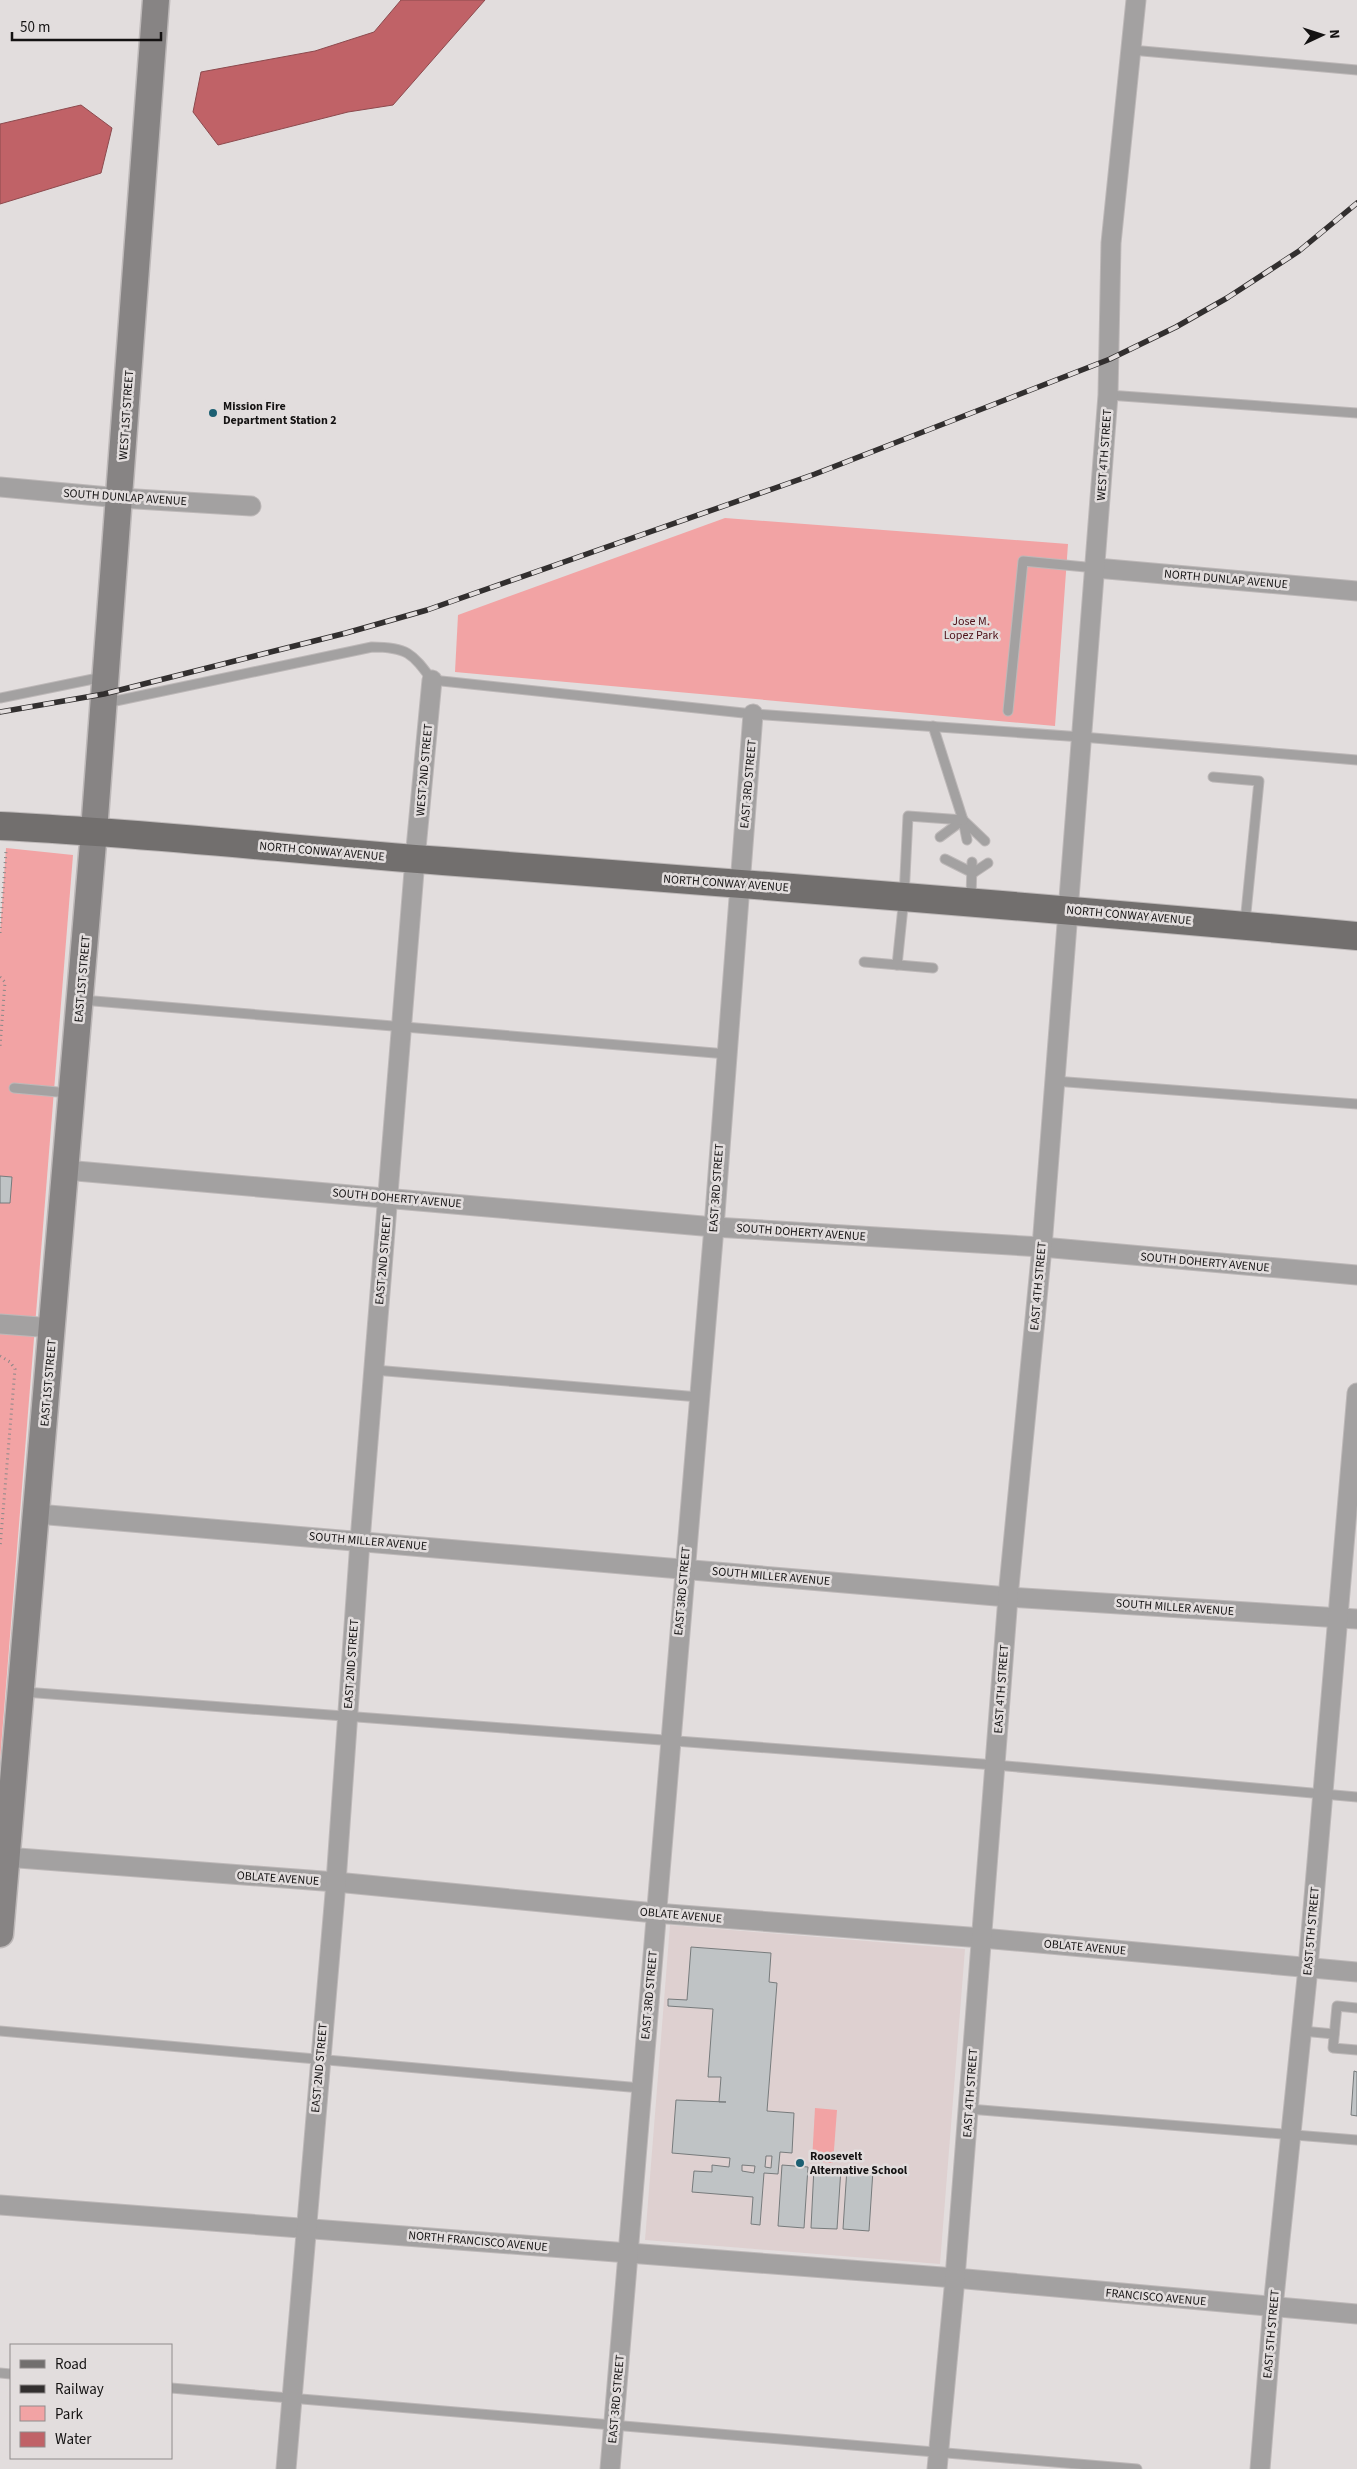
<svg xmlns="http://www.w3.org/2000/svg" width="1357" height="2469" font-family="'Source Sans 3',sans-serif">
	<style>
		.built { fill: #ded0d0 }
		.green { fill: #f2a3a4 }
		.water { fill: #c06267; stroke: #8c4a4e }
		.building { fill: #bfc3c5; stroke: #777b7c; fill-rule: evenodd }
		.lines { fill: none; stroke-linecap: round; stroke-linejoin: round }
		.lane-casing { stroke: #bdb8b8; stroke-width: 11 }
		.street-casing { stroke: #bdb8b8; stroke-width: 21 }
		.secondary-casing { stroke: #bdb8b8; stroke-width: 29 }
		.primary-casing { stroke: #bdb8b8; stroke-width: 30 }
		.path { stroke: #8b8888; stroke-width: 3; stroke-dasharray: 1 4; stroke-linecap: butt }
		.lane { stroke: #a3a1a1; stroke-width: 9 }
		.street { stroke: #a3a1a1; stroke-width: 19 }
		.secondary { stroke: #878484; stroke-width: 26 }
		.primary { stroke: #726f6e; stroke-width: 28 }
		.rail-casing { stroke: #322f2f; stroke-width: 5.5 }
		.rail { stroke: #e2dddd; stroke-width: 4; stroke-dasharray: 11; stroke-linecap: butt }
		.poi-dot { fill: #1c5f72; stroke: #e2dddd; stroke-width: 2 }
		.labels { text-anchor: middle; stroke-width: 5; stroke-linejoin: round; paint-order: stroke }
		.poi-label { font-size: 12px; font-weight: bold; fill: #141212; stroke: #e2dddd; text-anchor: start }
		.street-label { font-size: 12px; fill: #141212; stroke: #e2dddd }
		.park-label { font-size: 12px; fill: #4d1018; stroke: #e2dddd }
	</style>
	<rect width="100%" height="100%" fill="#e2dddd"/>
	<polygon class="built" points="670,1925 965,1949 940,2264 645,2240"/>
	<g class="green">
		<polygon points="725,518 1068,544 1055,726 455,672 458,615"/>
		<polygon points="6,848 73,855 0,1760 0,933"/>
		<polygon points="815,2108 837,2110 833,2163 812,2161"/>
	</g>
	<g class="water">
		<polygon points="401,0 485,0 393,105 348,112 218,145 193,112 201,72 315,51 374,32"/>
		<polygon points="81,105 112,128 101,173 0,204 0,124"/>
	</g>
	<g class="building">
		<polygon points="0,1176 12,1177 10,1203 0,1203"/>
		<path d="M691 1947 771 1953 769 1982 777 1983 767 2111 794 2113 792 2153 780 2152 778 2174 764 2173 760 2225 751 2224 753 2197 692 2192 694 2171 712 2172V2165L729 2167 730 2158 672 2153 676 2100 726 2102H719L721 2077H708L713 2009 668 2006V1999L687 2000ZM766 2156H772L771 2168 765 2167ZM742 2165 755 2166 754 2173 742 2171Z"/>
		<polygon points="1354,2071 1357,2072 1357,2116 1351,2115"/>
		<polygon points="782,2165 808,2167 804,2228 778,2226"/>
		<polygon points="814,2167 841,2168 837,2229 811,2228"/>
		<polygon points="847,2168 873,2170 869,2231 843,2229"/>
	</g>
	<g class="lines">
		<defs>
			<g id="lane">
				<polyline points="1131,50 1357,70"/>
				<polyline points="1108,395 1357,413"/>
				<polyline points="0,698 103,677"/>
				<path d="M106 703 372 647C407 647 412 653 432 680L753 714 1082 737 1357 760"/>
				<polyline points="1008,711 1023,561 1096,568"/>
				<polyline points="1213,777 1259,781 1245,923"/>
				<polyline points="963,820 985,841"/>
				<polyline points="963,820 967,840"/>
				<polyline points="940,837 963,820"/>
				<polyline points="945,859 973,873"/>
				<polyline points="973,873 988,863"/>
				<polyline points="971,899 972,862"/>
				<polyline points="864,962 933,968"/>
				<polyline points="897,965 904,897 908,816 963,820 933,726"/>
				<polyline points="82,1000 727,1054"/>
				<polyline points="1054,1081 1357,1104"/>
				<polyline points="14,1088 69,1093"/>
				<polyline points="374,1370 699,1397"/>
				<polyline points="24,1692 995,1765 1357,1797"/>
				<polyline points="1357,2008 1337,2006 1333,2048 1357,2050"/>
				<polyline points="0,2031 641,2088"/>
				<polyline points="1302,2031 1334,2034"/>
				<polyline points="969,2109 1357,2140"/>
				<polyline points="0,2373 11,2374"/>
				<polyline points="171,2388 1137,2469"/>
			</g>
			<g id="street">
				<polyline points="0,487 120,498 251,506"/>
				<polyline points="1096,568 1357,591"/>
				<polyline points="65,1170 714,1227 1042,1247 1357,1275"/>
				<polyline points="0,1324 53,1328"/>
				<polyline points="37,1514 1008,1597 1357,1619"/>
				<polyline points="5,1857 336,1882 655,1913 982,1938 1357,1972"/>
				<polyline points="0,2205 955,2278 1357,2314"/>
				<polyline points="286,2469 336,1882 360,1541 415,859 432,680"/>
				<polyline points="610,2469 714,1227 753,714"/>
				<polyline points="937,2469 955,2278 1008,1597 1042,1247 1108,395 1111,243 1136,0"/>
				<polyline points="1260,2469 1273,2307 1308,1968 1357,1393"/>
			</g>
			<polyline id="secondary" points="0,1934 94,831 156,0"/>
			<path id="primary" d="M0 826C148 833 295 850 443 861 748 884 1053 908 1357 936"/>
		</defs>
		<use href="#lane" class="lane-casing"/>
		<use href="#street" class="street-casing"/>
		<use href="#secondary" class="secondary-casing"/>
		<use href="#primary" class="primary-casing"/>
		<g class="path">
			<polyline points="0,933 6,851"/>
			<polyline points="0,977 5,982 0,1047"/>
			<polyline points="0,1356 10,1362 15,1369 0,1548"/>
		</g>
		<use href="#lane" class="lane"/>
		<use href="#street" class="street"/>
		<use href="#secondary" class="secondary"/>
		<use href="#primary" class="primary"/>
		<defs>
			<polyline id="rail" points="0,712 104,694 346,633 427,610 815,474 1110,359 1176,327 1227,298 1299,251 1357,203"/>
		</defs>
		<use href="#rail" class="rail-casing"/>
		<use href="#rail" class="rail"/>
	</g>
	<g class="poi-dot">
		<circle cx="213" cy="413" r="5"/>
		<circle cx="800" cy="2163" r="5"/>
	</g>
	<g class="labels">
		<g class="poi-label">
			<text x="223" y="410">Mission Fire<tspan x="223" dy="14">Department Station 2</tspan></text>
			<text x="810" y="2160">Roosevelt<tspan x="810" dy="14">Alternative School</tspan></text>
		</g>
		<g class="street-label">
			<text transform="translate(126 415) rotate(-86)" y="4">WEST 1ST STREET</text>
			<text transform="translate(1104 455) rotate(-86)" y="4">WEST 4TH STREET</text>
			<text transform="translate(125 497) rotate(4)" y="4">SOUTH DUNLAP AVENUE</text>
			<text transform="translate(1226 579) rotate(5)" y="4">NORTH DUNLAP AVENUE</text>
			<text transform="translate(424 770) rotate(-85)" y="4">WEST 2ND STREET</text>
			<text transform="translate(748 784) rotate(-85)" y="4">EAST 3RD STREET</text>
			<text transform="translate(322 851) rotate(5)" y="4">NORTH CONWAY AVENUE</text>
			<text transform="translate(726 883) rotate(4)" y="4">NORTH CONWAY AVENUE</text>
			<text transform="translate(1129 915) rotate(5)" y="4">NORTH CONWAY AVENUE</text>
			<text transform="translate(82 979) rotate(-85)" y="4">EAST 1ST STREET</text>
			<text transform="translate(716 1188) rotate(-86)" y="4">EAST 3RD STREET</text>
			<text transform="translate(397 1198) rotate(5)" y="4">SOUTH DOHERTY AVENUE</text>
			<text transform="translate(801 1232) rotate(4)" y="4">SOUTH DOHERTY AVENUE</text>
			<text transform="translate(383 1260) rotate(-85)" y="4">EAST 2ND STREET</text>
			<text transform="translate(1205 1262) rotate(5)" y="4">SOUTH DOHERTY AVENUE</text>
			<text transform="translate(1038 1286) rotate(-85)" y="4">EAST 4TH STREET</text>
			<text transform="translate(48 1383) rotate(-85)" y="4">EAST 1ST STREET</text>
			<text transform="translate(368 1541) rotate(5)" y="4">SOUTH MILLER AVENUE</text>
			<text transform="translate(771 1576) rotate(5)" y="4">SOUTH MILLER AVENUE</text>
			<text transform="translate(682 1591) rotate(-85)" y="4">EAST 3RD STREET</text>
			<text transform="translate(1175 1607) rotate(4)" y="4">SOUTH MILLER AVENUE</text>
			<text transform="translate(351 1664) rotate(-86)" y="4">EAST 2ND STREET</text>
			<text transform="translate(1001 1689) rotate(-86)" y="4">EAST 4TH STREET</text>
			<text transform="translate(278 1878) rotate(4)" y="4">OBLATE AVENUE</text>
			<text transform="translate(681 1915) rotate(5)" y="4">OBLATE AVENUE</text>
			<text transform="translate(1311 1931) rotate(-85)" y="4">EAST 5TH STREET</text>
			<text transform="translate(1085 1947) rotate(5)" y="4">OBLATE AVENUE</text>
			<text transform="translate(649 1995) rotate(-85)" y="4">EAST 3RD STREET</text>
			<text transform="translate(319 2068) rotate(-85)" y="4">EAST 2ND STREET</text>
			<text transform="translate(970 2093) rotate(-86)" y="4">EAST 4TH STREET</text>
			<text transform="translate(478 2241) rotate(5)" y="4">NORTH FRANCISCO AVENUE</text>
			<text transform="translate(1156 2297) rotate(5)" y="4">FRANCISCO AVENUE</text>
			<text transform="translate(1271 2334) rotate(-85)" y="4">EAST 5TH STREET</text>
			<text transform="translate(616 2399) rotate(-85)" y="4">EAST 3RD STREET</text>
		</g>
		<g class="park-label">
			<text x="971" y="625">Jose M.<tspan x="971" dy="14">Lopez Park</tspan></text>
		</g>
	</g>
	<rect x="10" y="2344" width="162" height="115" fill="#e2dddd" stroke="#908c8c"/>
	<rect x="20" y="2360" width="25" height="8" fill="#726f6e" stroke="#908c8c"/>
	<text x="55" y="2369" font-size="15" fill="#141212">Road</text>
	<rect x="20" y="2385" width="25" height="8" fill="#322f2f" stroke="#908c8c"/>
	<text x="55" y="2394" font-size="15" fill="#141212">Railway</text>
	<rect x="20" y="2406" width="25" height="15" fill="#f2a3a4" stroke="#908c8c"/>
	<text x="55" y="2419" font-size="15" fill="#141212">Park</text>
	<rect x="20" y="2432" width="25" height="15" fill="#c06267" stroke="#908c8c"/>
	<text x="55" y="2444" font-size="15" fill="#141212">Water</text>
	<g transform="translate(1322 35) rotate(86)" stroke="#e2dddd" stroke-width="4" paint-order="stroke">
	<path d="M0-4L9 19L0 12L-9 19Z" fill="#141212"/>
	<text y="-8" font-size="14" font-weight="bold" text-anchor="middle" fill="#141212">N</text>
	</g>
	<path d="M12 32v8h149v-8" fill="none" stroke="#141212" stroke-width="2.5"/>
	<text x="20" y="32" font-size="15" fill="#141212" stroke="#e2dddd" stroke-width="4" paint-order="stroke">50 m</text>
</svg>
